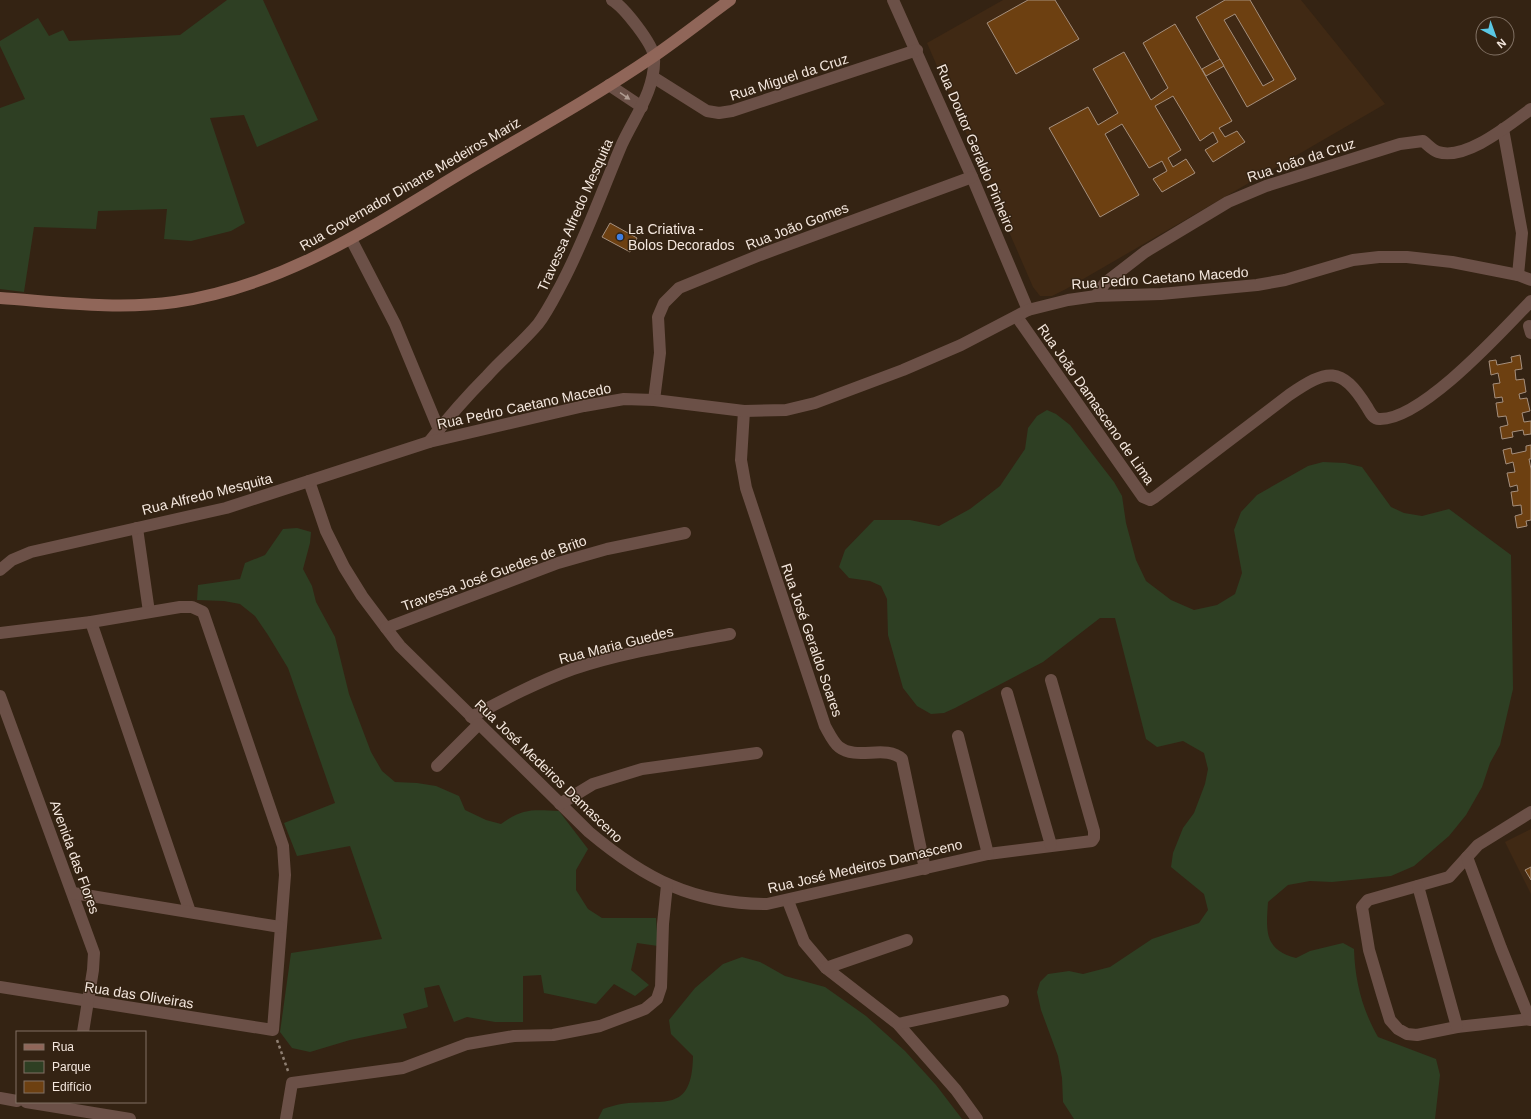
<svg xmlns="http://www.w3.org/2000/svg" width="1531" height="1119" font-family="Arial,sans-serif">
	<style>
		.built { fill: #402914 }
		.green { fill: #2e3f23 }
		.building { fill: #6d4011; stroke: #a58f7d; fill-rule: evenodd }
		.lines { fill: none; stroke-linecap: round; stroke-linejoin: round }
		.path { stroke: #8e7f72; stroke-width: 2.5; stroke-dasharray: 3 3; stroke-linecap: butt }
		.minor { stroke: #6b5047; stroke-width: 12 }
		.secondary { stroke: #906659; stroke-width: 12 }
		.oneway { fill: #b09c92 }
		.shop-dot { fill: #3f7fe0; stroke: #342313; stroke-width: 1.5 }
		.labels { text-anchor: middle; stroke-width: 3; stroke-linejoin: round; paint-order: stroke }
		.street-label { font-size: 14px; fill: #f4e7de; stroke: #342313 }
		.poi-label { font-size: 14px; fill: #f4e7de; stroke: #342313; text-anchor: start }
	</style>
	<rect width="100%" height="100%" fill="#342313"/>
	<g class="built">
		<polygon points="1003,0 1301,0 1385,104 1066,289 1052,296 1040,296 1033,287 927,43"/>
		<polygon points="1531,829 1531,894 1505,842"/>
	</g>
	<g class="green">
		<polygon points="227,0 263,0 318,120 257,147 244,115 210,118 245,223 231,231 191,241 164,239 167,209 98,211 96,229 34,227 24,292 0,289 0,108 25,99 0,46 0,41 38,18 49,36 63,30 69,41 180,35"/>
		<path d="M1047 410 1056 414 1070 425 1114 482 1122 496 1126 523 1136 560 1146 581 1171 600 1194 610 1217 605 1235 594 1242 573 1234 530 1241 512 1257 495 1308 466 1323 462 1345 463 1362 467 1391 507 1404 513 1422 516 1449 509 1511 555 1513 689 1500 745 1490 763 1482 787 1466 815 1449 836 1414 866 1391 876 1332 882 1310 881 1288 885 1268 902C1266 931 1264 950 1296 958L1310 951 1343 943 1354 949C1355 981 1362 1009 1378 1037L1436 1059 1440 1075 1435 1119H1074L1063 1102 1062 1078 1058 1056 1041 1010 1037 992 1040 982 1048 974 1069 971 1083 974 1110 967 1152 939 1199 923 1208 910 1204 894 1171 867 1173 853 1183 828 1194 813 1205 784 1208 769 1204 753 1183 741 1157 747 1146 739 1115 618H1100L1043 662 955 708 944 713 931 714 917 706 903 688 888 635 887 599 881 586 870 581 849 578 839 567 845 550 874 520H910L939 526 970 509 1000 486 1025 449 1028 428 1037 416Z"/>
		<path d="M297 528 311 532 310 543 303 569 312 586 316 602 335 637 349 694 371 752 382 771 395 782 417 783 436 786 459 796 465 810 486 820 501 824C523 808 532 810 559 811L588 849 576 870V890L588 909 602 918H656L658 946 637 943 631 970 649 985 635 996 614 984 596 1004 544 993 541 975 523 976V1022H495L467 1017 454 1022 439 985 424 988 428 1007 403 1014 407 1028 350 1040 310 1052 292 1048 280 1032 291 953 382 939 350 846 297 856 284 823 335 803 288 668 268 635 255 616 240 604 224 601 197 600 198 585 240 579 245 563 265 555 283 529Z"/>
		<path d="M742 957 760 962 785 976 825 987 866 1016 905 1051 936 1085 962 1119H598L603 1109C609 1107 615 1105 621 1104 663 1098 692 1115 693 1056L671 1034 669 1020 695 988 723 964Z"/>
	</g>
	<g class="building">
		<polygon points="1028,0 1055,0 1079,39 1016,74 987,23"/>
		<path d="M1225 0H1250L1296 79 1247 107 1196 17ZM1235 14 1274 80 1263 86 1224 20Z"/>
		<polygon points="1175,24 1232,121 1219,128 1225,137 1237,131 1245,142 1213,162 1205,150 1218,142 1213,132 1200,141 1173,96 1155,106 1181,150 1168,158 1173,167 1186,159 1195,173 1162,192 1153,179 1167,171 1162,161 1149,168 1122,124 1105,134 1139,195 1100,217 1049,128 1088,107 1098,125 1118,113 1093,69 1124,52 1151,100 1168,88 1143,43"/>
		<polygon points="1220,59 1224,66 1206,76 1202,69"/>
		<polygon points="610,223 637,238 630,252 602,237"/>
		<polygon points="1520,355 1522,369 1515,370 1516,380 1524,379 1526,392 1519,394 1520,399 1527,398 1530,411 1522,413 1524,422 1531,421 1531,434 1524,435 1523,430 1512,432 1513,437 1502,439 1500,427 1508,425 1506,416 1498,417 1496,403 1503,402 1502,397 1495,398 1493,384 1500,383 1498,373 1491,375 1489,361 1496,360 1497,365 1512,362 1511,357"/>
		<polygon points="1531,445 1531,459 1529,459 1531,469 1531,520 1526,521 1527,526 1517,528 1515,516 1522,514 1521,505 1513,506 1511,492 1518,491 1517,485 1510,487 1507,473 1515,472 1513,462 1506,464 1503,450 1511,448 1512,454 1526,451 1526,446"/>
		<polygon points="1531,867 1531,880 1525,870"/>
	</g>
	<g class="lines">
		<polyline class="path" points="277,1040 288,1071"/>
		<g class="minor">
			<polyline points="893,0 972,177 1028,310"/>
			<polyline points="653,77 707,111 719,113 732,111 917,50"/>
			<polyline points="609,85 642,107"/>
			<polyline points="1503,129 1522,233 1518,275"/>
			<polyline points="351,239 395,324 439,430"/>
			<path d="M1096 296 1105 283 1145 252 1228 202 1266 186 1400 144 1423 141C1428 145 1432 150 1438 152 1466 161 1510 124 1531 109"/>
			<path d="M1017 317 1143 497 1150 500 1155 497 1289 395C1327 369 1341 365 1367 407 1370 412 1373 419 1379 419 1421 421 1502 331 1531 301"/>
			<polyline points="1529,326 1531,333"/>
			<polyline points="654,400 660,353 658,317 664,303 679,288 760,255 972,177"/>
			<path d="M744 411 741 460 746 488 825 726C829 733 833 742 839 747 857 761 886 744 902 759L925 869"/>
			<path d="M429 442C447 419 467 396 487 376 503 358 522 343 538 324 547 312 554 298 561 285 585 240 602 191 622 144 635 116 656 89 654 57 653 44 624 7 612 0"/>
			<path d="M309 481 326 531 344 567 362 596 386 628 400 646 589 832C645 879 693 904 767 904L988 854 1092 841 1094 838V831L1051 680"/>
			<polyline points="137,528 149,612"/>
			<polyline points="0,570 12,560 31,552 226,508 429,442 584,406 624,399 654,400 744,411 786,410 815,403 903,370 961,345 1028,310 1068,300 1096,296 1161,294 1257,285 1285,280 1353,260 1379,257 1407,257 1452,262 1518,275 1531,280"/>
			<polyline points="91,622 190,912"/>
			<polyline points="386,628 558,563 607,549 685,533"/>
			<polyline points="0,633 91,622 180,607 192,607 203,612 283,846 285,875 273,1030 0,987"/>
			<polyline points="1007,693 1051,845"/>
			<polyline points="0,696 94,953 93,970 83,1032"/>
			<path d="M471 717C505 699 537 682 573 669 623 652 678 644 730 634"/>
			<polyline points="958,736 988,854"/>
			<polyline points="437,766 479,724"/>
			<polyline points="560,804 593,784 642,769 757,753"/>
			<polyline points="1531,812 1478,845 1449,877 1368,900 1362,907 1369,950 1382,994 1390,1020 1398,1029 1407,1034 1417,1035 1457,1027 1531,1019"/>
			<polyline points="1467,857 1501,948 1530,1020"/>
			<polyline points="1418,886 1457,1027"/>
			<polyline points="73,893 280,927"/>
			<polyline points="788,901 804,942 826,968 898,1024 956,1090 977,1119"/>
			<polyline points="826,968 907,940"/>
			<polyline points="898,1024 1003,1001"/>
			<polyline points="0,1098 17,1101"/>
			<polyline points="26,1102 130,1119"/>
			<polyline points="286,1119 292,1083 403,1068 467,1044 514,1036 553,1035 600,1026 645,1009 657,999 661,987 663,924 667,885"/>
		</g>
		<path class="secondary" d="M0 298C58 302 117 310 175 302 287 285 371 227 466 170 529 133 594 97 654 56 680 38 704 19 730 0"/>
	</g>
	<defs><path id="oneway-solid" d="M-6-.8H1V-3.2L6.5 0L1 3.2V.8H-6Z"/></defs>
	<use class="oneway" href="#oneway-solid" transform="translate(625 96) rotate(34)"/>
	<circle class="shop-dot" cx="620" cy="237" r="4"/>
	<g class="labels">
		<g class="street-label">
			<text transform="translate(789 77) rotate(-18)" y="5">Rua Miguel da Cruz</text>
			<text transform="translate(976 148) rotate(67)" y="5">Rua Doutor Geraldo Pinheiro</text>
			<text transform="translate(1301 160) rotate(-18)" y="5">Rua João da Cruz</text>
			<text transform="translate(410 184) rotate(-30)" y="5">Rua Governador Dinarte Medeiros Mariz</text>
			<text transform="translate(575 215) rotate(-66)" y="5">Travessa Alfredo Mesquita</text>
			<text transform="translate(797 226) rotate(-21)" y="5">Rua João Gomes</text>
			<text transform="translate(1160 278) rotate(-4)" y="5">Rua Pedro Caetano Macedo</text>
			<text transform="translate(1096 404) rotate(55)" y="5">Rua João Damasceno de Lima</text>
			<text transform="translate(524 406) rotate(-12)" y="5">Rua Pedro Caetano Macedo</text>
			<text transform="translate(207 494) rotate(-14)" y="5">Rua Alfredo Mesquita</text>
			<text transform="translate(494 573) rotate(-20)" y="5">Travessa José Guedes de Brito</text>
			<text transform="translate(812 640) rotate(71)" y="5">Rua José Geraldo Soares</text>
			<text transform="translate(616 645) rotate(-14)" y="5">Rua Maria Guedes</text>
			<text transform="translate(549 771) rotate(44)" y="5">Rua José Medeiros Damasceno</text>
			<text transform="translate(75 857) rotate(70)" y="5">Avenida das Flores</text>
			<text transform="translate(865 866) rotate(-13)" y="5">Rua José Medeiros Damasceno</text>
			<text transform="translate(139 995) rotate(9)" y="5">Rua das Oliveiras</text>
		</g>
		<g class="poi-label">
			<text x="628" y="234">La Criativa -<tspan x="628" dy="16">Bolos Decorados</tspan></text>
		</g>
	</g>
	<rect x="16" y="1031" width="130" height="72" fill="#342313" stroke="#817164"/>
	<rect x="24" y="1044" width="20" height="6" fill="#906659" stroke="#817164"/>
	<text x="52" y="1051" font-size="12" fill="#f4e7de">Rua</text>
	<rect x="24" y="1061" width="20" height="12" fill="#2e3f23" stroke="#817164"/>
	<text x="52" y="1071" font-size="12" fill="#f4e7de">Parque</text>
	<rect x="24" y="1081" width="20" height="12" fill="#6d4011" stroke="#817164"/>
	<text x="52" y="1091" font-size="12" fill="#f4e7de">Edifício</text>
	<g transform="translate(1495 36) rotate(139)"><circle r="19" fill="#342313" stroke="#817164"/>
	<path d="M0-3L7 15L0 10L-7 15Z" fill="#5ac8e5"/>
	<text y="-6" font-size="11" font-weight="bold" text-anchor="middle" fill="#f4e7de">N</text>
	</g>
</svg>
